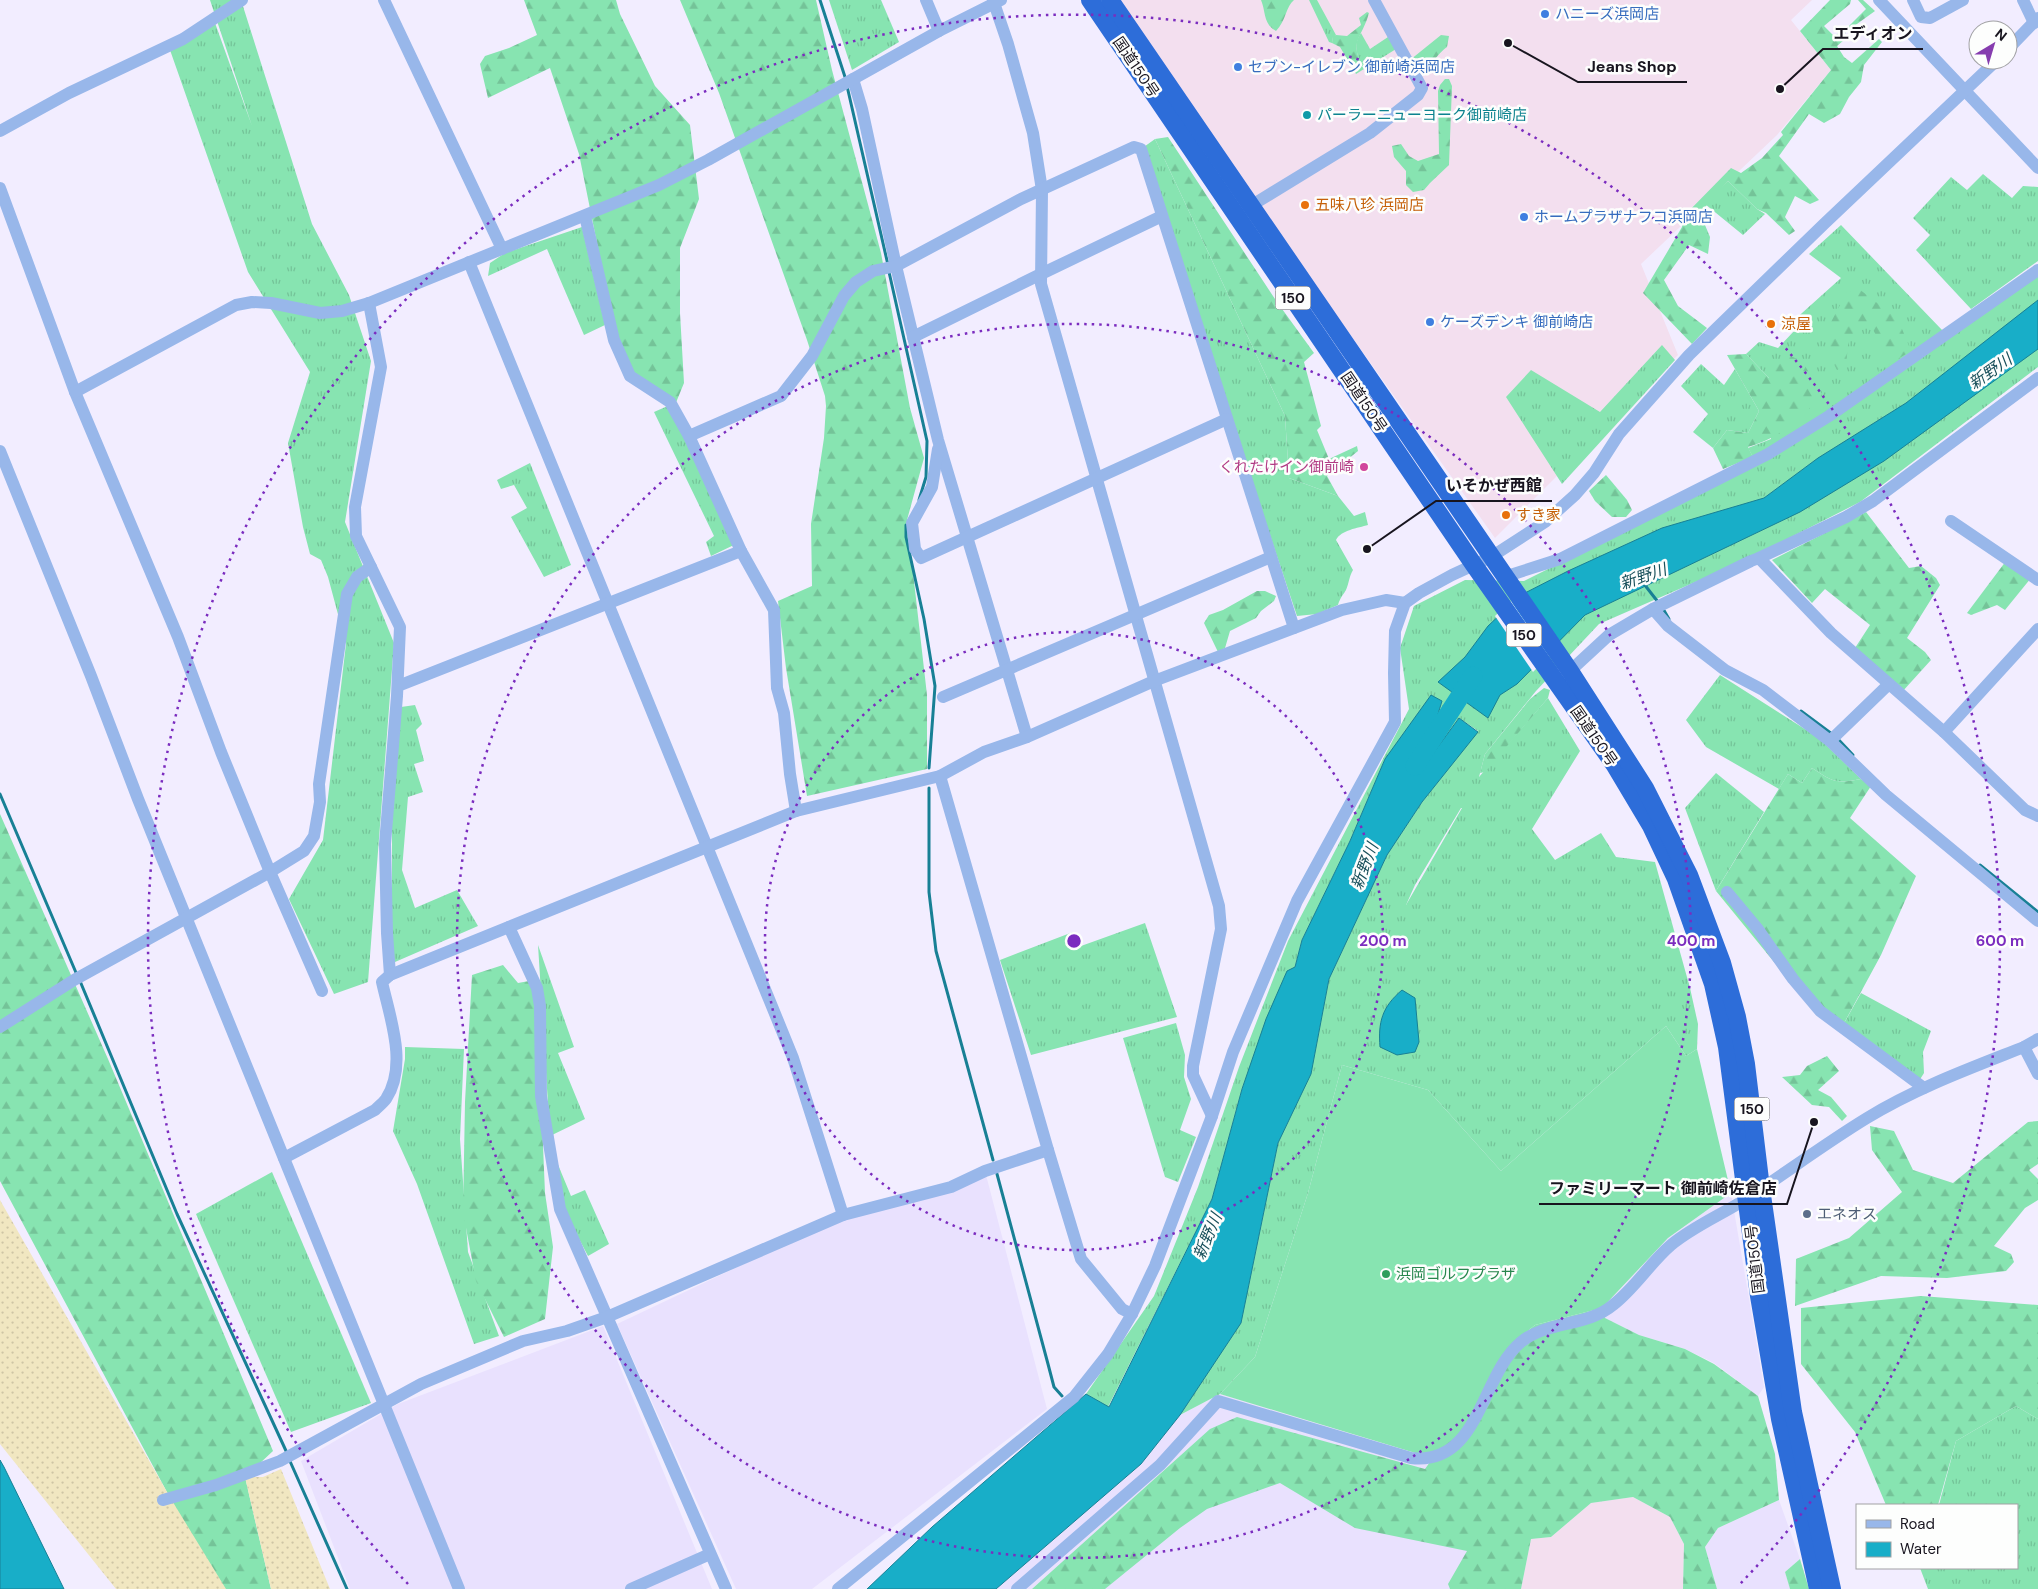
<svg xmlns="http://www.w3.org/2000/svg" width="2038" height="1589" font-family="'DM Sans','Noto Sans JP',sans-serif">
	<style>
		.commercial { fill: #f3dfef }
		.built { fill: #e9e1fe }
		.grass { fill: url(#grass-tufts); fill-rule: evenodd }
		.forest { fill: url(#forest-firs) }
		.sand { fill: url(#sand-dots) }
		.pitch { fill: #87e4b1 }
		.water { fill: #18aec8; stroke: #188095 }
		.pier { fill: #f2edff }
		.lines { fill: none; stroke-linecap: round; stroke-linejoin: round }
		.stream { stroke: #188095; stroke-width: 3 }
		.river { stroke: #18aec8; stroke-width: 19 }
		.minor { stroke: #98b7ea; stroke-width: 12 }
		.highway { stroke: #2d6dd9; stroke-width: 18 }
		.ring { fill: none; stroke: #7b2cbf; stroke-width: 2.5; stroke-dasharray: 2.5 5 }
		.shop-dot { fill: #3f7fe0; stroke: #fdfefd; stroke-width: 2 }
		.culture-dot { fill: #0f9aa8; stroke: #fdfefd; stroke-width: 2 }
		.food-dot { fill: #e8710a; stroke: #fdfefd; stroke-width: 2 }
		.hotel-dot { fill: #d1479c; stroke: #fdfefd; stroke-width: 2 }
		.service-dot { fill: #5c6f8a; stroke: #fdfefd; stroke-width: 2 }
		.leisure-dot { fill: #2e9e5b; stroke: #fdfefd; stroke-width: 2 }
		.labels { text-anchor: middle; stroke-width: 5; stroke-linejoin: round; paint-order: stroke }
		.shield { fill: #fdfefd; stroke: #5d5b62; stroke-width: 1 }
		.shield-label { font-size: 14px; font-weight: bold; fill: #18151f }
		.shop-label { font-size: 15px; fill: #366cbe; stroke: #fdfefd; text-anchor: start }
		.street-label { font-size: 15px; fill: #18151f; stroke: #fdfefd }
		.culture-label { font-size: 15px; fill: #0d838f; stroke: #fdfefd; text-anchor: start }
		.food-label { font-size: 15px; fill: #c56008; stroke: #fdfefd; text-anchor: start }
		.hotel-label { font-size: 15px; fill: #b23c85; stroke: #fdfefd; text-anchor: end }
		.service-label { font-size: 15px; fill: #4e5e75; stroke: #fdfefd; text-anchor: start }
		.leisure-label { font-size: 15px; fill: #27864d; stroke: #fdfefd; text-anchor: start }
		.water-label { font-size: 16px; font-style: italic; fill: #19505b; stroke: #fdfefd }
		.centre { fill: #7b2cbf; stroke: #fdfefd; stroke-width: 2.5 }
		.ring-label { font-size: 15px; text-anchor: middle; font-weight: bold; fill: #7b2cbf; stroke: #fdfefd; stroke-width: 5; stroke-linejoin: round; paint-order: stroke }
		.leader { fill: none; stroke: #18151f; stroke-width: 2 }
		.callout-dot { fill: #18151f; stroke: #fdfefd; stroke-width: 2 }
		.callout-label { font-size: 16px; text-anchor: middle; font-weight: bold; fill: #18151f; stroke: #fdfefd; stroke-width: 5; stroke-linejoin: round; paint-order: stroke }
	</style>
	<defs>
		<pattern id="grass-tufts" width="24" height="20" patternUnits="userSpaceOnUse" patternTransform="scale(1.25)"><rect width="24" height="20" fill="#87e4b1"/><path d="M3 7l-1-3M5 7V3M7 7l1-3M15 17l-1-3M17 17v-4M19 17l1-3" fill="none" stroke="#74c398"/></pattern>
		<pattern id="forest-firs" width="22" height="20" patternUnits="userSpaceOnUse" patternTransform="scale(1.25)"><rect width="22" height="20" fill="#87e4b1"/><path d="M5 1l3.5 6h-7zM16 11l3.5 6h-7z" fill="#74c398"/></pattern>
		<pattern id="sand-dots" width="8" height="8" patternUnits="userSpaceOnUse" patternTransform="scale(1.25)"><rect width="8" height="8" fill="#f1e7c1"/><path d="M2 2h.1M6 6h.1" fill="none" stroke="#cec5a5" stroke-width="1.8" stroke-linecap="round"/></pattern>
	</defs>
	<rect width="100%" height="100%" fill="#f2edff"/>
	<g class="commercial">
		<polygon points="1118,0 1812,0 1791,20 1831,70 1777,135 1641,264 1678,355 1495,538 1266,216"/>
		<polygon points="1633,1497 1670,1517 1684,1544 1683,1589 1521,1589 1531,1539 1551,1537 1591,1503"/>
	</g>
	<g class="built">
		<polygon points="985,1171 1047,1409 812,1589 736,1589 617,1324 858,1210"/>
		<polygon points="1731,1193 1764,1387 1758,1396 1714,1363 1685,1349 1639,1335 1605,1318 1602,1308 1668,1238"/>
		<polygon points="603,1326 712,1589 350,1589 301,1461 398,1404"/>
		<polygon points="1220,1394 1422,1455 1435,1453 1495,1589 996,1589 1141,1464 1180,1415"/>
		<polygon points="1779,1500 1800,1559 1785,1572 1790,1589 1717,1589 1705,1547 1718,1528"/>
	</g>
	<g class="grass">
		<polygon points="210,0 241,0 312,224 349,295 371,361 345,522 394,643 368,982 334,994 289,899 323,840 346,644 328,577 321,560 310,554 303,527 288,443 310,372 248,272 170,50 215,23 252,126"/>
		<polygon points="829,0 881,0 899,42 852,70"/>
		<polygon points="1309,0 1317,0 1336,35 1333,37 1332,43 1329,42"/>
		<path d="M1361 33 1370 49 1388 37 1396 49 1364 69C1358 58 1352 45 1361 33Z"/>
		<path d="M1155 139 1285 416 1289 478 1338 496 1354 516 1365 512 1368 525C1358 528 1341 530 1336 540L1353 570C1349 577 1349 583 1346 590 1343 595 1340 598 1338 605L1317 614 1297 616 1141 149Z"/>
		<polygon points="1983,174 2012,198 2023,186 2038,187 2038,261 1971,309 1916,250 1930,235 1913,218 1951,177 1967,190"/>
		<polygon points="1728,181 1757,209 1765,214 1743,235 1705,204"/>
		<path d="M1841 225 1943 331 2038 276V367L1860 502 1746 560 1599 624 1536 691 1485 754 1479 777 1548 698 1580 751 1532 829 1555 860 1601 833 1616 857 1655 862 1690 988 1698 1024 1697 1049 1686 1056 1666 1026 1501 1171 1428 1090 1342 1065 1308 1193 1255 1357 1220 1394 1180 1415 1241 1322 1278 1143 1311 1073 1329 979 1387 855 1422 802 1478 731 1459 718 1420 772 1442 701 1385 759 1350 841 1302 940 1295 967 1242 1089 1212 1199 1108 1407 1086 1394 1154 1296 1198 1187 1239 1067 1288 941 1409 709 1400 648 1414 606 1465 580 1524 581 1592 547 1753 457 1748 448 1771 439 1769 378 1746 354 1759 342 1778 348 1795 330 1792 322 1841 278 1809 254ZM1461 808H1462L1406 905 1415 885Z"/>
		<polygon points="582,227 605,325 584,335 547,249 488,276 490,263 505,253"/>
		<polygon points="1662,345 1675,360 1562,484 1506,397 1531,370 1600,412"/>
		<polygon points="1701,364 1724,385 1735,369 1759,411 1748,433 1727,430 1713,448 1693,432 1708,414 1681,386"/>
		<polygon points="670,405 736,544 711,556 706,542 714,536 654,412"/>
		<polygon points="530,463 571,565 544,577 511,517 527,508 514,485 501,489 497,480"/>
		<path d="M1720 675 1819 738 1861 779C1836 784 1833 782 1812 768L1802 783 1788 774 1779 789 1706 747 1686 720Z"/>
		<polygon points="415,705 422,724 416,730 424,761 414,764 423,792 408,797 402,870 415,908 457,890 478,926 395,962 392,958 392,824 401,707"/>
		<polygon points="1716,773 1764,812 1716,891 1685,808"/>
		<polygon points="1145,923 1177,1017 1031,1055 1000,960 1073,932 1081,946"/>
		<polygon points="538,945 574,1047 558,1053 585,1119 550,1136"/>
		<polygon points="1861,993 1931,1031 1923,1052 1924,1073 1919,1081 1843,1025"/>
		<polygon points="1176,1023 1185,1055 1184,1077 1191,1099 1180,1130 1196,1137 1178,1182 1165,1177 1123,1038"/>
		<polygon points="405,1047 464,1049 460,1139 468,1252 499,1336 474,1344 417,1184 393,1131 405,1059"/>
		<polygon points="549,1143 571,1196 585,1190 609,1244 588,1256 566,1214"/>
		<polygon points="272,1172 371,1403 291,1432 196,1214"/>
		<polygon points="2016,1406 2038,1419 2038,1589 1928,1589 1920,1568 2017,1568 2017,1505 1939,1505 1956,1441"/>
	</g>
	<g class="forest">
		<polygon points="524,0 616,0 620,14 655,86 690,125 699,199 680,248 680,313 684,383 675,405 626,368 610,308 579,154 550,68 488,98 480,64 485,56 509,48 537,35"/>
		<polygon points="680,0 816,0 832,70 881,253 910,408 924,458 907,520 927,695 927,769 807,796 786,668 778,601 812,586 811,524 824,438 826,406 825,396 807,340 719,93"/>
		<path d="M1261 0H1294C1286 6 1286 21 1276 31 1263 24 1266 12 1261 0Z"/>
		<polygon points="1830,0 1851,0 1850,4 1824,26 1834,36 1846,29 1844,40 1837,46 1844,57 1852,63 1879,39 1882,42 1864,65 1861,82 1849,97 1840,114 1824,123 1809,114 1779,156 1819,200 1810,204 1795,196 1785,217 1795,231 1789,235 1766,213 1757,209 1728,181 1700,213 1710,237 1708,254 1689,245 1664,280 1678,306 1707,328 1692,344 1643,293 1682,227 1683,217 1731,168 1741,173 1762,158 1783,135 1781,132 1831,70 1800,31"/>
		<polygon points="1858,0 1863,0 1875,11 1850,29 1848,27 1866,9"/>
		<path d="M1367 12 1369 13C1362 39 1348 40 1364 69L1356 74 1340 47 1332 43 1333 36 1336 35 1347 36 1361 25 1359 18Z"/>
		<path d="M1441 35 1449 36 1447 47C1438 53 1427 71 1419 74L1410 60Z"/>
		<polygon points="1445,79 1449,79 1452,86 1449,165 1430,183 1424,190 1413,192 1406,185 1406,171 1394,157 1392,146 1401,144 1409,156 1418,161 1439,154 1438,91 1440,85"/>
		<polygon points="1168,137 1277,302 1314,353 1304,362 1321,426 1317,430 1329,459 1357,446 1358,451 1327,476 1338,496 1289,478 1285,416 1155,139"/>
		<polygon points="1859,289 1898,319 1911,351 1878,371 1889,348 1873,348 1877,337 1870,324 1849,336 1846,365 1837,370 1826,348 1831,322 1847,292"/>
		<path d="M1746 354 1769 378 1786 354 1802 361 1822 394C1803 418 1778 439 1748 447L1753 457 1723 469 1713 448 1727 430 1748 433 1759 411 1727 355Z"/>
		<polygon points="1606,475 1627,500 1632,510 1626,517 1612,517 1595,501 1589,491"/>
		<polygon points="1866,512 1909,568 1921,566 1936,578 1940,585 1907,638 1925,652 1931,660 1902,692 1855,648 1870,625 1825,589 1812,603 1772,560"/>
		<polygon points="2006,561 2031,578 2005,610 1997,605 1971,615 1967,613"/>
		<polygon points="1257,591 1265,591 1276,596 1274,601 1261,611 1256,618 1230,631 1225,648 1218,652 1204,623 1209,615 1223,610"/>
		<polygon points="1544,688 1550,690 1548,698 1485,772 1480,773 1485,754 1530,699"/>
		<path d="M1812 768C1833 782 1836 784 1861 779L1871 786 1850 818 1916 876 1881 955 1843 1025 1774 962 1716 891 1788 774 1802 783Z"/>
		<polygon points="0,814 108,1059 273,1451 245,1477 271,1589 219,1589 0,1181"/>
		<polygon points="503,965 518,983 529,981 537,1003 545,1193 553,1247 545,1319 504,1337 476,1281 463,1212 465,1102 472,975"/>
		<polygon points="1827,1056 1839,1071 1818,1090 1831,1097 1847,1116 1842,1121 1829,1107 1812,1105 1782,1077 1800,1075 1807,1066"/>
		<polygon points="2038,1121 2038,1164 2029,1170 2038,1179 2038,1200 2025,1208 1994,1246 2011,1254 2014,1262 2006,1271 1947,1278 1881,1276 1795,1306 1796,1259 1849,1238 1902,1192 1872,1150 1870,1126 1894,1131 1913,1170 1953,1183 2028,1122"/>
		<polygon points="1921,1296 2038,1305 2038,1419 2016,1406 1956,1441 1938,1505 1886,1505 1855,1432 1801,1364 1801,1308"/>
		<polygon points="1602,1308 1605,1318 1639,1335 1685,1349 1714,1364 1758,1396 1775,1454 1779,1500 1718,1528 1705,1547 1717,1589 1683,1589 1684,1544 1670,1517 1633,1497 1591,1503 1551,1537 1531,1539 1521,1589 1450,1589 1448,1584 1467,1551 1355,1528 1280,1483 1207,1509 1180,1528 1105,1589 1032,1589 1210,1429 1237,1417 1425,1469 1514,1342 1535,1325"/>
		<polygon points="1800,1559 1809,1589 1790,1589 1785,1572"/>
	</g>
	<g class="sand">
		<polygon points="0,1200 171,1499 226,1589 116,1589 0,1444"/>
		<polygon points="281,1469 330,1589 271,1589 245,1477 263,1477"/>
	</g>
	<polygon class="pitch" points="1666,1026 1686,1056 1697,1049 1731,1193 1668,1238 1602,1308 1535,1325 1514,1342 1461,1433 1435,1453 1422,1455 1220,1394 1255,1357 1308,1193 1342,1065 1428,1090 1501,1171"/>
	<g class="water">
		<polygon points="2038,300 2038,349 1884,461 1800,512 1585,615 1517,684 1500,695 1488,718 1438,682 1465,657 1488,626 1521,595 1568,571 1662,528 1764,498 1818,458 1906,403"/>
		<polygon points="1431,695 1442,701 1421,770 1459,718 1478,732 1422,802 1387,855 1329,979 1311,1074 1278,1143 1241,1323 1180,1415 1141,1464 996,1589 867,1589 932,1527 1086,1394 1109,1407 1212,1199 1242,1089 1266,1019 1287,971 1295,967 1302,940 1350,841 1385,759"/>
		<path d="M1402 990 1415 998 1419 1042 1415 1052 1397 1055 1380 1047C1378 1022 1382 1007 1402 990Z"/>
		<polygon points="0,1460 4,1467 64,1589 0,1589"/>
	</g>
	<polygon class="pier" points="1511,601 1549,656 1533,672 1495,616"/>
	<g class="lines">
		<g class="stream">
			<polyline points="820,0 846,80"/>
			<polyline points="847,86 888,265"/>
			<polyline points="889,272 927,441 926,477 919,500"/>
			<polyline points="906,525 906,537 924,619 935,686 929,768"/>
			<polyline points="1644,584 1658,602"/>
			<polyline points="1662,607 1669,619"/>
			<polyline points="1801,711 1832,734"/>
			<polyline points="1837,738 1853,755"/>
			<polyline points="929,788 929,892 936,951 993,1160"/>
			<polyline points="0,794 77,975"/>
			<polyline points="1980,865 2038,912"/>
			<polyline points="80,981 177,1214 287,1453"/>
			<polyline points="997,1174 1048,1364 1054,1387 1062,1396"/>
			<polyline points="289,1459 347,1589"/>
		</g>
		<polyline class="river" points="1415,766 1473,676"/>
		<g class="minor">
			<polyline points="384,0 502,249"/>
			<polyline points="926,0 939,31"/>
			<polyline points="993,0 1008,44 1033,133 1042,190 1041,284 1219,906 1221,929 1193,1066 1193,1075 1212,1116"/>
			<polyline points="1879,0 2038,168"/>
			<polyline points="1913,0 1921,17 1930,18 1963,0"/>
			<polyline points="2023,0 2034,23"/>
			<polyline points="2008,49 2038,18"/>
			<polyline points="853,79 862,109 896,266 938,440 1027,737"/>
			<polyline points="0,131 69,93 183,39 242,0"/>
			<polyline points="0,188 75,392 178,637 221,752 270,872 322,991"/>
			<polyline points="1244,210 1370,133 1418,95 1422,88 1374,0"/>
			<polyline points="585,216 614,340 630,376 670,402 689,436 741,551 774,610 777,688 784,713 790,774 796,811"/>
			<polyline points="469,262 793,1058 843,1215"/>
			<polyline points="369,303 381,367 355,507 356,536 400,627 397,696 385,844 387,933 390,975"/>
			<polyline points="913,337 1041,274 1162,216"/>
			<polyline points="75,392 236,305 252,302 271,303 320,313 342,311 369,303 659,185 708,160 939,31 1001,0"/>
			<polyline points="689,436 781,396 812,356 844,296 856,282 873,271 896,266 1021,199 1134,147 1141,149 1294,628"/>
			<polyline points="938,449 932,487 912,523 915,549 921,558 1227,419"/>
			<polyline points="0,451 91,676 138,799 459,1589"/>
			<polyline points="1951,521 2038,580"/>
			<polyline points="1759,558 1831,633 1944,732 2038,629"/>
			<polyline points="1504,577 1560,559 1768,454 1829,416 2038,270"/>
			<polyline points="1653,609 1668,626 1725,670 1763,690 1830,741"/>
			<polyline points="1570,671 1609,635 1653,609 1751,561 1759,558 1846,517 1873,501 2038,378"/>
			<polyline points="1889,684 1830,741 1886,795 2038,921"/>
			<polyline points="398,686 741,551"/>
			<polyline points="943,697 1271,557"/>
			<polyline points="1944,732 2025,810 2038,816"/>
			<polyline points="940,776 1048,1150 1081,1259 1122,1309 1132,1314"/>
			<polyline points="1727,892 1757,928 1793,979 1820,1011 1924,1088"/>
			<polyline points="509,927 537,988 540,1006 541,1096 560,1209 726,1589"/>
			<polyline points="0,1027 74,980 270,872 304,851 314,836 320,802 319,784 347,594 357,577 371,567"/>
			<polyline points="2024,1047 2038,1074"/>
			<path d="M284 1158 375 1110C378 1107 383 1103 386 1099 408 1065 390 1018 382 982L390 975 796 811 940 776 984 752 1027 737 1154 681 1342 610 1386 600 1405 603"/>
			<polyline points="163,1500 216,1485 280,1461 421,1384 523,1341 567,1331 607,1317 843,1215 951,1187 985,1171 1048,1150"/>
			<polyline points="631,1589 710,1554"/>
			<polyline points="838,1589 1074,1397 1108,1354 1132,1314 1155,1266 1212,1116 1233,1052 1297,901 1395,722 1394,673 1395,631 1405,603 1419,593 1452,575 1491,557 1545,522 1575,495 1594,473 1619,434 1689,355 1824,224 1997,60"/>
			<path d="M1017 1589 1160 1465 1218 1401 1411 1458C1480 1466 1480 1376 1521 1342 1548 1320 1587 1327 1613 1305 1635 1288 1650 1263 1671 1245 1694 1226 1721 1215 1746 1199 1787 1172 1826 1143 1867 1118 1916 1088 1971 1068 2024 1047L2038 1039"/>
		</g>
		<g class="highway">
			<polyline points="1090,0 1474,565 1614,764 1651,826 1676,879 1713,984 1727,1047 1759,1296 1780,1419 1818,1589"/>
			<polyline points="1110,0 1570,671 1645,788 1689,875 1722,963 1737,1017 1746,1064 1761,1188 1793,1412 1832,1589"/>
		</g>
	</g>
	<g class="ring">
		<circle cx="1074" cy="941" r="309"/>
		<circle cx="1074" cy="941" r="617"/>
		<path d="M408 1584A926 926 0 1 1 1740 1584"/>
	</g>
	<g class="shop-dot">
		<circle cx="1545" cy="14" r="5"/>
		<circle cx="1238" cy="67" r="5"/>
		<circle cx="1524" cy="217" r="5"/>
		<circle cx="1430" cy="322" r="5"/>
	</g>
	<circle class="culture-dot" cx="1307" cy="115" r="5"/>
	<g class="food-dot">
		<circle cx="1305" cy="205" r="5"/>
		<circle cx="1771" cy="324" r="5"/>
		<circle cx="1506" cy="515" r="5"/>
	</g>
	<circle class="hotel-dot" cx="1364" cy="467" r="5"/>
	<circle class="service-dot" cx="1807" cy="1214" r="5"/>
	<circle class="leisure-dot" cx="1386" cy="1274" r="5"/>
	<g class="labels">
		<g class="shield">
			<rect x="1275.5" y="286.5" width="35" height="23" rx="4"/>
			<rect x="1506.5" y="623.5" width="35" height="23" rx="4"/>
			<rect x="1734.5" y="1097.5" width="35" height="23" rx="4"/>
		</g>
		<g class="shield-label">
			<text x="1293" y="303">150</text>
			<text x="1524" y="640">150</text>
			<text x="1752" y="1114">150</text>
		</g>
		<g class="shop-label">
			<text x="1555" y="19">ハニーズ浜岡店</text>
			<text x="1248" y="72">セブン-イレブン 御前崎浜岡店</text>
			<text x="1534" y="222">ホームプラザナフコ浜岡店</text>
			<text x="1440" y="327">ケーズデンキ 御前崎店</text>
		</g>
		<g class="street-label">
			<text transform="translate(1136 67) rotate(56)" y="5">国道150号</text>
			<text transform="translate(1364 402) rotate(56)" y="5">国道150号</text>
			<text transform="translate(1594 736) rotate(55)" y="5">国道150号</text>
			<text transform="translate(1755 1259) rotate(-97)" y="5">国道150号</text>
		</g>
		<g class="culture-label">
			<text x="1317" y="120">パーラーニューヨーク御前崎店</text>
		</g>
		<g class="food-label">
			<text x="1315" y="210">五味八珍 浜岡店</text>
			<text x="1781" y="329">涼屋</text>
			<text x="1516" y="520">すき家</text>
		</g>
		<g class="hotel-label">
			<text x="1354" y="472">くれたけイン御前崎</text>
		</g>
		<g class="service-label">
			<text x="1817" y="1219">エネオス</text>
		</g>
		<g class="leisure-label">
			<text x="1396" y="1279">浜岡ゴルフプラザ</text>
		</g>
		<g class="water-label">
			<text transform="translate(1990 371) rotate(-35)" y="6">新野川</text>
			<text transform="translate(1643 576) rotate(-19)" y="6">新野川</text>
			<text transform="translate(1364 866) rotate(-69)" y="6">新野川</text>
			<text transform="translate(1207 1236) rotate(-67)" y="6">新野川</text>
		</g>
	</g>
	<circle cx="1074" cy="941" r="8" class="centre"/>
	<g class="ring-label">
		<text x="1383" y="946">200 m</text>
		<text x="1691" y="946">400 m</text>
		<text x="2000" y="946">600 m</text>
	</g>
	<path class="leader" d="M1780 89L1823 49H1923M1508 43L1578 82H1687M1367 549L1436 501H1552M1814 1122L1787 1204H1539"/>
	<g class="callout-dot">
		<circle cx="1780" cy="89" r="5"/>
		<circle cx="1508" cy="43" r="5"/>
		<circle cx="1367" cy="549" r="5"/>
		<circle cx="1814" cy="1122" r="5"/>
	</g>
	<g class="callout-label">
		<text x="1873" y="39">エディオン</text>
		<text x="1632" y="72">Jeans Shop</text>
		<text x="1494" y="491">いそかぜ西館</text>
		<text x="1663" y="1194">ファミリーマート 御前崎佐倉店</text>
	</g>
	<rect x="1856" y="1504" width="162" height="65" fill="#fdfefd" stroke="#a1a1a4"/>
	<rect x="1866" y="1520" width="25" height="8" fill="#98b7ea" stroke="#a1a1a4"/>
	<text x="1900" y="1529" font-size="15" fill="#18151f">Road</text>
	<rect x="1866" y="1542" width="25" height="15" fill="#18aec8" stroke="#a1a1a4"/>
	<text x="1900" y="1554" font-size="15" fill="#18151f">Water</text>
	<g transform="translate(1993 45) rotate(38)"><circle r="24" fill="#fdfefd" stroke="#a1a1a4"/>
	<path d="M0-4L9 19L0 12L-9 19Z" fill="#863daf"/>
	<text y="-8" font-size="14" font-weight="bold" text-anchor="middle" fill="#18151f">N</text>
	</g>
</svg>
